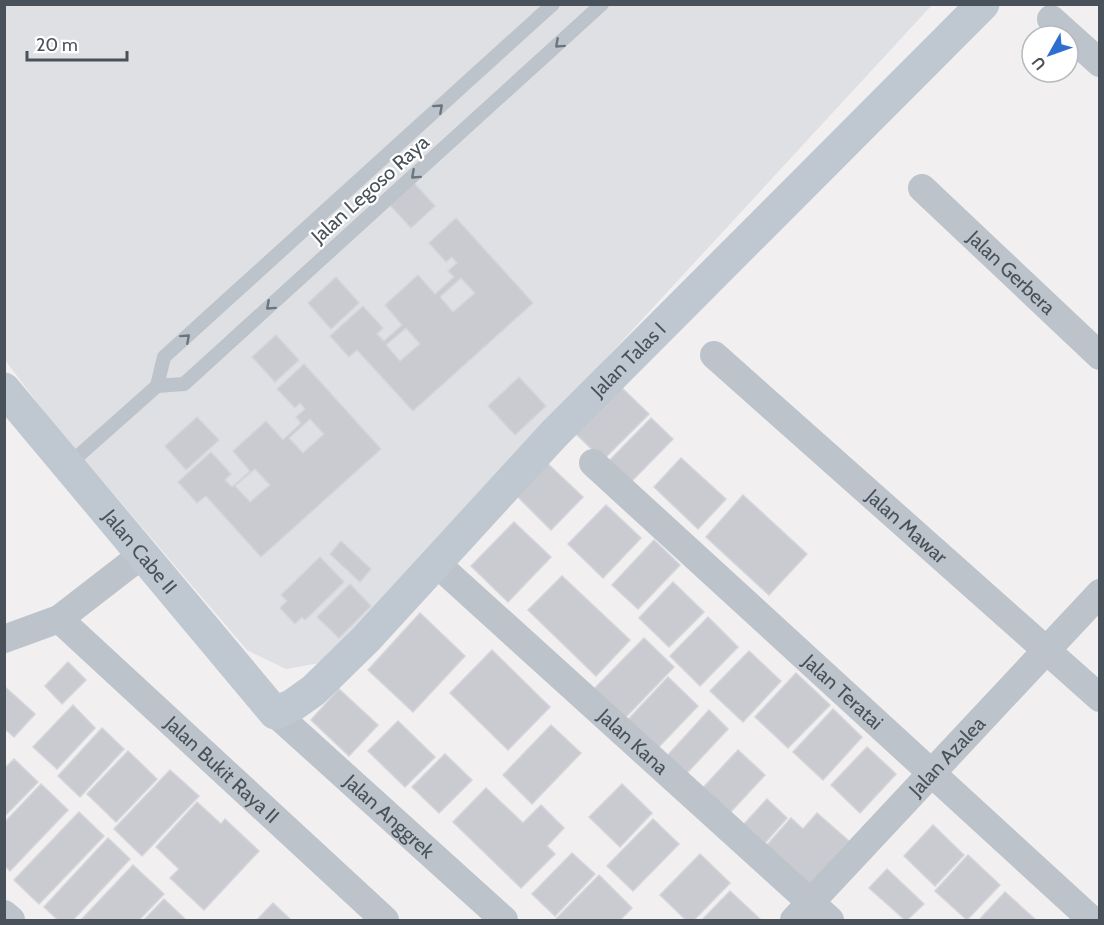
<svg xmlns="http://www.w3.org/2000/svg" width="1104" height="925" font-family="Cabin,sans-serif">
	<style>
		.airport { fill: #dee0e3 }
		.building { fill: #c9cbd1; stroke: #d4d5da; stroke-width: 1.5; fill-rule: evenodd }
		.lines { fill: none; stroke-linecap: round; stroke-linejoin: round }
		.lane { stroke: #bcc3ca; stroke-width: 14 }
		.street { stroke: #bcc3ca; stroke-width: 28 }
		.secondary { stroke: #bfc7d1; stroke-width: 33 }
		.oneway { stroke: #6c747c }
		.labels { text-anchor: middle; stroke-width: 4.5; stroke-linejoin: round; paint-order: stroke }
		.street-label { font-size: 20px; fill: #49525a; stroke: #fff }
	</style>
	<rect width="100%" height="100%" fill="#f1efef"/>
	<polygon class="airport" points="5,5 932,5 326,662 286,669 247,650 48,417 5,360"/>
	<g class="building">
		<polygon points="414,183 435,206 411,228 390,205"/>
		<path d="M456 218 533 303 413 411 357 350 349 357 330 336 363 306 383 328 377 334 384 341 402 325 385 305 418 275 435 294 454 277 448 271 457 263 452 257 446 262 429 243ZM461 278 475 293 453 312 440 297ZM406 328 420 344 400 361 386 345Z"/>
		<polygon points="336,277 359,303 331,329 308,303"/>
		<polygon points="276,335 299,360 275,382 252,357"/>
		<path d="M304 364 381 449 261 557 206 496 197 503 178 482 211 452 231 474 225 480 232 487 250 471 233 451 266 421 283 440 301 423 296 417 305 409 300 403 295 408 277 389ZM310 419 324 434 303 453 289 438ZM255 469 270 485 250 502 235 486Z"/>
		<polygon points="519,377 546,406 515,435 488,406"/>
		<polygon points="621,387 649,414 603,460 576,434"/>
		<polygon points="197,417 219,440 186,470 165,446"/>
		<polygon points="651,418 673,439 628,485 606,464"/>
		<polygon points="681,458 726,499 698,529 654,487"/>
		<polygon points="547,463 583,497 551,530 516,495"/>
		<polygon points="743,495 807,554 769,595 706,537"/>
		<polygon points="606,505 641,538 603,578 568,544"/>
		<polygon points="514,522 551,557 508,602 471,566"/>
		<polygon points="654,540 680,565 638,609 612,585"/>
		<polygon points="341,541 371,569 360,582 330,554"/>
		<polygon points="320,557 344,582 305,620 302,617 295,624 280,608 287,601 281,595"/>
		<polygon points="562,576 630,640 596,676 528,610"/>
		<polygon points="673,582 704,612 669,647 639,618"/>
		<polygon points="350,584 371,606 339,638 317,617"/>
		<polygon points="420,613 465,656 413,712 368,670"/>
		<polygon points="708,617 738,647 700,686 670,656"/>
		<polygon points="644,638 674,667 622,721 592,691"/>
		<polygon points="492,650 550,707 508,750 450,693"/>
		<polygon points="749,651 781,681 743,722 710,691"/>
		<polygon points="68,662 86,680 62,704 45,686"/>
		<polygon points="796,673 830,705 788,748 755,717"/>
		<polygon points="668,677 698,706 653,753 624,724"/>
		<polygon points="4,686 35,714 14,737 6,730 4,732"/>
		<polygon points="339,689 378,725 349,756 311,720"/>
		<polygon points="73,705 95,728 57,769 33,747"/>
		<polygon points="833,709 862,737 823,780 793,752"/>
		<polygon points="709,710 728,729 686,774 667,756"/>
		<polygon points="398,721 435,757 405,787 368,751"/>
		<polygon points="551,725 581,753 532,804 503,775"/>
		<polygon points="102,728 124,749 80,797 58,776"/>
		<polygon points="867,747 896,774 860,813 831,785"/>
		<polygon points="738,750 765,775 726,817 699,792"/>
		<polygon points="128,751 157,779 116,822 87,794"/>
		<polygon points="445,754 472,780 439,813 412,787"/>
		<polygon points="14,759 38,782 4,817 4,769"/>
		<polygon points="170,770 199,796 142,856 114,829"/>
		<polygon points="41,784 68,810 10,871 4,865 4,823"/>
		<polygon points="622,784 652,813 620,847 589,817"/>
		<polygon points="486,788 523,823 541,805 564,828 547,846 555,854 521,888 453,822"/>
		<polygon points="767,799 787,818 765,843 744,824"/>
		<polygon points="197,802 221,824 225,819 259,851 204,910 170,878 179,869 156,847"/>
		<polygon points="79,812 104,836 39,904 14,880"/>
		<polygon points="817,813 849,841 810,885 766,846 791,818 803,829"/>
		<polygon points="653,819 679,844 633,891 607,866"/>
		<polygon points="933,825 964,855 935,886 904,856"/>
		<polygon points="108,838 130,859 73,920 58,920 44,907"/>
		<polygon points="572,853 595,874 555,916 532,894"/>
		<polygon points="700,854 730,883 694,920 686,920 660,895"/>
		<polygon points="968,855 1000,885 967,920 935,891"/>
		<polygon points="133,865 164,894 139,920 81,920"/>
		<polygon points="887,869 924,904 907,920 905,920 869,888"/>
		<polygon points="599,875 632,908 620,920 555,920"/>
		<polygon points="730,891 761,920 702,920"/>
		<polygon points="1005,892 1036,920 979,920"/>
		<polygon points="164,899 186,920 144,920"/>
		<polygon points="273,903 291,920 257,920"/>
	</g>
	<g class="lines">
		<g class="lane">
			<polyline points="157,386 184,384 602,4"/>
			<polyline points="68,465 157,386 164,357 553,4"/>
		</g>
		<g class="street">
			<polyline points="1051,19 1100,63"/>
			<path id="s1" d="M922 188 1100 356"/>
			<path id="s2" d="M714 355 1100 698"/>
			<path id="s3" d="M593 463 1092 920"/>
			<path id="s4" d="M436 563 830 920"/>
			<path id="s5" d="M59 619 385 920"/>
			<polyline points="4,639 59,619 143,554"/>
			<path id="s6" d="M275 713 504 920"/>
			<polyline points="4,914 11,920"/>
			<path id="s7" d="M794 920 1100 593"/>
		</g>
		<path class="secondary" id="s8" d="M4 389 275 713 293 705 314 690 366 639 554 434 983 4"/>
	</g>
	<defs><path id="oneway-chevron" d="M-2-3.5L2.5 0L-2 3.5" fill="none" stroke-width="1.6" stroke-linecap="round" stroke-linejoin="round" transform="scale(1.5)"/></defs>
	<g class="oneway">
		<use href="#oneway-chevron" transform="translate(559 44) rotate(138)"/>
		<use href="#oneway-chevron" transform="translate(439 108) rotate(-42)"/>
		<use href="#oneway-chevron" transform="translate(415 175) rotate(138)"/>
		<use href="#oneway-chevron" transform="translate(270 306) rotate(138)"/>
		<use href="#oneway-chevron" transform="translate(186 338) rotate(-42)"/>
	</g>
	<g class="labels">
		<g class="street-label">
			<text transform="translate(370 189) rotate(-42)" y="7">Jalan Legoso Raya</text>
			<text dy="7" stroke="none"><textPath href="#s1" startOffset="123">Jalan Gerbera</textPath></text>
			<text dy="7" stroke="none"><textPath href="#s8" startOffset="924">Jalan Talas I</textPath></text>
			<text dy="7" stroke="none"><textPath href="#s2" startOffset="258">Jalan Mawar</textPath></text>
			<text dy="7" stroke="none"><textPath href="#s8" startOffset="212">Jalan Cabe II</textPath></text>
			<text dy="7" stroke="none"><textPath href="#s3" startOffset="339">Jalan Teratai</textPath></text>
			<text dy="7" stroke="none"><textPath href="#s4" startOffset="266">Jalan Kana</textPath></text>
			<text dy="7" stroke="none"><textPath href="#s7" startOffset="224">Jalan Azalea</textPath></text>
			<text dy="7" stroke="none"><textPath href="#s5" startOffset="222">Jalan Bukit Raya II</textPath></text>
			<text dy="7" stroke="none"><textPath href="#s6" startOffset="154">Jalan Anggrek</textPath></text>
		</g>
	</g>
	<rect width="1104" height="925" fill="none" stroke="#49525a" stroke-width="12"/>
	<g transform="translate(1050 54) rotate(230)"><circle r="28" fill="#ffffff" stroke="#b6babd" stroke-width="1.5"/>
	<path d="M0-4.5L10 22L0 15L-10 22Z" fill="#2d6fce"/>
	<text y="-9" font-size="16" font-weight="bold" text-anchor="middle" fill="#49525a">U</text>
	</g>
	<path d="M27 51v9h100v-9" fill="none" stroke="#49525a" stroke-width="3"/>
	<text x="36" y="51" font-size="18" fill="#49525a" stroke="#ffffff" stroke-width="4.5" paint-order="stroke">20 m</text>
</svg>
